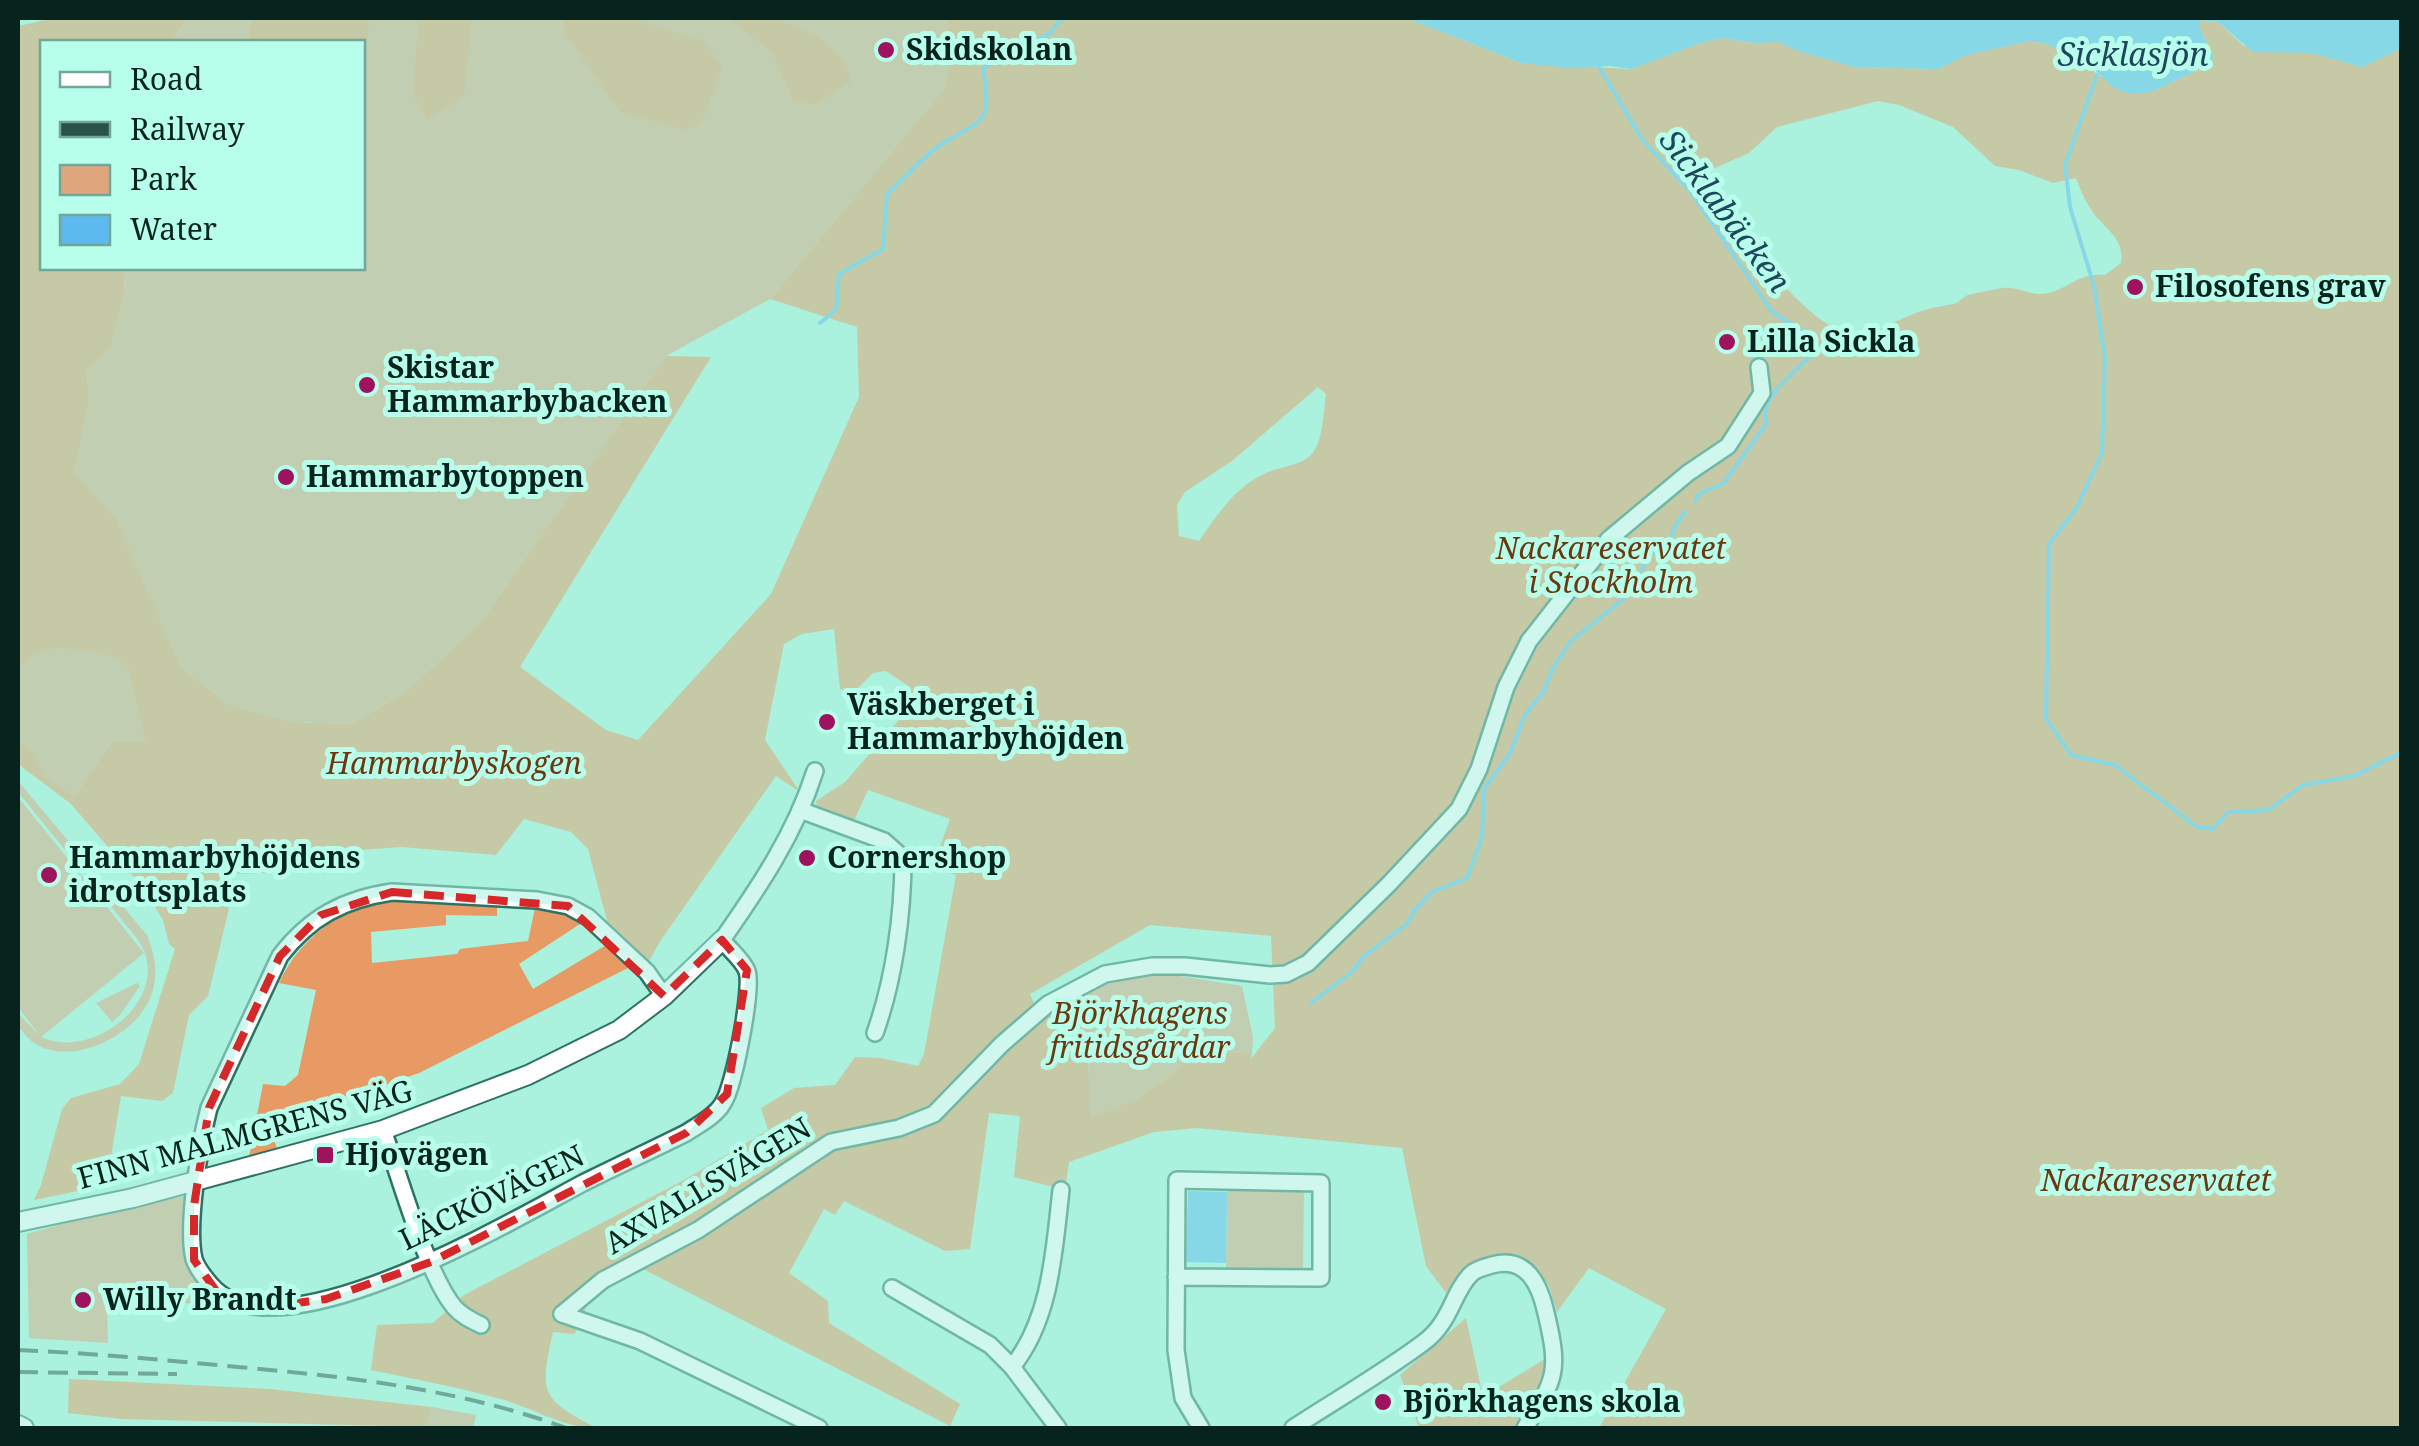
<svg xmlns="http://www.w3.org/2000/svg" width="2419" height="1446" font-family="'Noto Serif',serif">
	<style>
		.green { fill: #dea57d }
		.forest { fill: #e79a63; fill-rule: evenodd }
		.water { fill: #5dbaef }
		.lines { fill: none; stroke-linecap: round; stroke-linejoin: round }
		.stream { stroke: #5dbaef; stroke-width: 4 }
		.minor-casing { stroke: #2c7363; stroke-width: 20 }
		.tertiary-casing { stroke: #2c7363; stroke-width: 22 }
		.minor { stroke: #fff; stroke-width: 15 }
		.tertiary { stroke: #fff; stroke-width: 18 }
		.rail { stroke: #2a5248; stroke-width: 4; stroke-dasharray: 20 10; stroke-linecap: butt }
		.marked { fill: none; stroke: #d62828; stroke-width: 8; stroke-dasharray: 20 12; stroke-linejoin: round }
		.poi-dot { fill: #9f125d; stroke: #b7feeb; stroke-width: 4 }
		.labels { text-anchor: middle; stroke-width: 10; stroke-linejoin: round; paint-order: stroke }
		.poi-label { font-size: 30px; font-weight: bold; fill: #06241d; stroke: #b7feeb; text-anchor: start }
		.park-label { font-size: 30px; font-style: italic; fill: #6b390f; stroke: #b7feeb }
		.street-label { font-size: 30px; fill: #06241d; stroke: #b7feeb }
		.water-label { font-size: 32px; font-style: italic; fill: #1e465c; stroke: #b7feeb }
	</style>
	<rect width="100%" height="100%" fill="#aaf1de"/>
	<g class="green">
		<polygon points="188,18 948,18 946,86 770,299 666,356 480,623 404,693 351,724 293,722 228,704 182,668 115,519 75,472 89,401 87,370 124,292 125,268 362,268 362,42 171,42"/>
		<polygon points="68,646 122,659 128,668 147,743 111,742 75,798 42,776 29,747 18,740 18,667 33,653"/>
		<path d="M18 781 147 935C155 955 159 974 151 996 137 1035 72 1068 34 1043 28 1039 22 1031 18 1026V1013L40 1036 18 1007V797L144 953 41 1037C95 1062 176 995 138 940L18 792Z"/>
		<polygon points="1141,976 1180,976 1242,986 1253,1037 1252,1053 1206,1053 1190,1060 1170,1076 1134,1100 1090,1119 1088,1047 1081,994 1118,979"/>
		<polygon points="137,983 140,986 120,1015 112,1022 96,1003"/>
		<polygon points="1227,1188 1304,1189 1303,1271 1226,1271"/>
		<path d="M186 1196C182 1241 179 1264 212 1299L198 1304 115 1298 107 1304 108 1343 29 1338 27 1234 108 1211Z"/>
		<polygon points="432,1407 476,1415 473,1428 426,1427"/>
	</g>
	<g class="forest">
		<path d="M54 18H188L171 42H42V268H125L124 292 110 348 87 370 89 401 75 472 115 518 182 668 228 704 293 722 351 724 404 693 480 623 666 356 711 357 520 667 606 730 638 740 771 594 859 397 857 327 770 299 946 86 948 18H1407L1521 63 1631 69 1700 43 1722 38 1754 43 1779 41 1798 51 1856 67 1938 69 1966 55 2029 41 2044 43 2084 60 2097 75 2151 92 2206 66 2214 57 2200 29 2198 20 2218 22 2244 46 2313 53 2362 67 2401 48V1428H1599L1666 1309 1589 1268 1557 1312 1549 1286 1515 1257 1486 1256 1468 1269 1449 1297 1426 1266 1402 1148 1197 1128 1154 1132 1069 1162 1066 1183 1058 1188 1014 1177 1020 1116 989 1113 970 1249 945 1251 844 1201 835 1215 824 1209 789 1273 828 1301 829 1323 960 1404 950 1426 637 1266C621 1275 602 1283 591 1298 583 1309 584 1321 574 1334L553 1332C539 1394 541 1399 597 1428 564 1428 533 1408 501 1399 458 1387 414 1379 371 1370L377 1325 433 1323 464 1295 684 1180 768 1130 761 1108 794 1088 835 1085 855 1057 880 1058 918 1066 924 1054 956 875 932 868 950 819 868 790 852 825 818 812 816 801 845 782 912 705 910 687 886 671 873 673 851 695 840 689 834 629 802 634 784 644 765 740 800 792 776 776 661 940 648 963 610 932 588 849 571 832 524 819 496 855 402 847 331 852 315 871 233 874 228 913 208 996 189 1015 173 1093 162 1101 121 1096 111 1157 112 1184 34 1200 41 1185 62 1109 71 1098 120 1084 139 1064 175 949 169 944 163 920 145 890 71 804 18 764V740L29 747 43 776 75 797 111 742H146L128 668C120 658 112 657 100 654 67 646 45 643 18 667V26ZM1878 101 1899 105 1953 127 1995 166 2019 170 2053 183 2076 178C2080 188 2084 199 2090 208 2102 228 2125 236 2121 263L2105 275C2076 272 2064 294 2040 294 2028 294 2015 286 2003 288 1996 289 1970 294 1966 296 1961 299 1958 303 1953 304 1937 307 1924 309 1909 316 1895 321 1880 331 1866 334 1812 346 1726 215 1708 171L1749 153 1777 127ZM1318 387 1326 394C1323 413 1324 442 1310 456 1299 466 1279 467 1266 473 1236 486 1217 515 1199 541L1179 536 1177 505 1185 492 1232 461ZM1150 925 1271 936 1275 1028 1250 1060 1252 1053H1206L1189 1060 1170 1076 1134 1100 1091 1118 1086 1015 1081 994 1036 1008 1030 994Z"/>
		<polygon points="258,18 370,18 363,66 362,42 251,42 249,25"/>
		<polygon points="426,18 470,18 471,26 464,96 427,120 413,95 418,26"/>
		<polygon points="564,18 630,18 705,41 722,68 701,124 686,130 620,112 564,32"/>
		<path d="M728 18C740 17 756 15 768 18 800 24 850 47 850 83L812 105 793 100 773 54Z"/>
		<path d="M387 901 497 905V916L446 915V925L371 932 372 963 457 954 460 949 528 941 535 908 564 913 583 922 519 964 533 989 608 944 632 966 419 1073 340 1101 269 1121 277 1149 249 1157 263 1084 285 1086 298 1075 316 990 279 983C301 937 338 910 387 901Z"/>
		<polygon points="1466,1318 1483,1397 1548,1357 1547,1382 1517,1428 1419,1428 1400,1375"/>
		<polygon points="69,1379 270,1389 432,1407 426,1427 122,1419 68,1413"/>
	</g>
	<g class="water">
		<polygon points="1407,18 2401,18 2402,48 2362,67 2312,53 2253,52 2218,22 2199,20 2200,29 2214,57 2206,66 2151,92 2130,94 2114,88 2084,60 2044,43 2029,41 1967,55 1938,69 1854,67 1798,51 1779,42 1754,43 1722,38 1700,43 1631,69 1610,66 1568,68 1521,63"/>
		<polygon points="1188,1191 1227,1192 1226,1263 1186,1262"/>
	</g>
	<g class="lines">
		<g class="stream">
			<polyline points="1599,67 1642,139 1691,192 1772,312 1809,335 1819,347 1776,390 1766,406 1766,424 1723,484 1700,493 1695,501"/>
			<polyline points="2097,75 2065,165 2070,207 2094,286 2105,359 2102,453 2076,509 2049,544 2046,718 2071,755 2115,765 2197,827 2213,829 2228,812 2269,810 2303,785 2354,776 2402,752"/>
			<path d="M820 323 836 310 839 274 883 249 887 194C904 179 920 159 939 146 982 118 993 127 983 68L1050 33 1062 18"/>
			<polyline points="1311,1003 1352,972 1364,956 1407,924 1414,911 1432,892 1467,878 1482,837 1484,789 1510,753 1526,713 1543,693 1554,666 1571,641 1627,596 1650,555 1668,546 1675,526 1685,512"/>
		</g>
		<defs>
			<g id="minor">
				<path d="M800 810 884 841 903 858C903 915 894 980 875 1033"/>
				<path d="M664 996 647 972 588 917 568 906 537 900 392 892C344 899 310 917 280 956L209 1108C200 1143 186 1225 194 1259 197 1269 205 1278 211 1285 276 1361 513 1220 583 1183 617 1166 652 1150 686 1133 698 1125 716 1116 723 1103 734 1087 753 988 747 971 743 960 729 949 722 940 759 887 795 834 815 771"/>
				<path d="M383 1130C399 1174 427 1276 455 1308 462 1316 471 1320 481 1325"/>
				<polyline points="1176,1277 1321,1278 1321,1183 1177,1180 1176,1350 1183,1398 1201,1428"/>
				<polyline points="892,1288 990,1345 1012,1367 1058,1428"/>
				<polyline points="562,1314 603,1280 698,1230 831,1142 899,1128 934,1114 1002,1044 1048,1004 1105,974 1152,966 1185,966 1270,975 1286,974 1308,963 1389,884 1459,809 1479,769 1506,687 1529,641 1609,539 1688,473 1728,446 1762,393 1759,367"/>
				<polyline points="562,1314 640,1341 819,1428"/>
				<path d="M1012 1367C1051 1319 1054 1251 1061 1190"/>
				<path d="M1293 1428C1336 1400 1381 1374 1423 1343 1451 1323 1452 1293 1471 1274 1476 1269 1485 1267 1492 1265 1527 1255 1540 1286 1546 1313 1560 1372 1556 1378 1525 1428"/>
			</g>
			<g id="tertiary">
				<polyline points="18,1222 133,1198 383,1130 528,1075 619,1030 664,996 722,940"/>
				<polyline points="18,1425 24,1428"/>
			</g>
		</defs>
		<use href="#minor" class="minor-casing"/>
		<use href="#tertiary" class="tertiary-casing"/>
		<use href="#minor" class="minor"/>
		<use href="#tertiary" class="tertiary"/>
		<g class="rail">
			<path d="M18 1350C91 1353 164 1360 238 1367 350 1377 459 1389 566 1428"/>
			<polyline points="18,1372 177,1374"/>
		</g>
	</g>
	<path d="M0 0H2419V1446H0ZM392 892 568 906 664 996 722 940 747 970 727 1094 686 1133 431 1262 326 1299 259 1308 217 1292 194 1260V1206L209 1108 280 956 321 915Z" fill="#aaf1de" fill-opacity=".55" fill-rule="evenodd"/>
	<path class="marked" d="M392 892 568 906 664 996 722 940 747 970 727 1094 686 1133 431 1262 326 1299 259 1308 217 1292 194 1260V1206L209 1108 280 956 321 915Z"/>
	<g class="poi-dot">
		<circle cx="886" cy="50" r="10"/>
		<circle cx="2135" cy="287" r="10"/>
		<circle cx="1727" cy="342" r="10"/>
		<circle cx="367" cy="385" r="10"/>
		<circle cx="286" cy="477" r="10"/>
		<circle cx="827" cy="722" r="10"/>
		<circle cx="807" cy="858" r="10"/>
		<circle cx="49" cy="875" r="10"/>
		<rect x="315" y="1145" width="20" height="20" rx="5"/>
		<circle cx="83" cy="1300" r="10"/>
		<circle cx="1383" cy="1402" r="10"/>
	</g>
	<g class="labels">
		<g class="poi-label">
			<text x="906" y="60">Skidskolan</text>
			<text x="2155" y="297">Filosofens grav</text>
			<text x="1747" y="352">Lilla Sickla</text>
			<text x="387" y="378">Skistar<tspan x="387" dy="34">Hammarbybacken</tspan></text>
			<text x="306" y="487">Hammarbytoppen</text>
			<text x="847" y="715">Väskberget i<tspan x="847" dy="34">Hammarbyhöjden</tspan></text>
			<text x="69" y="868">Hammarbyhöjdens<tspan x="69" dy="34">idrottsplats</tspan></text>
			<text x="827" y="868">Cornershop</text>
			<text x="345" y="1165">Hjovägen</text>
			<text x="103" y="1310">Willy Brandt</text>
			<text x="1403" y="1412">Björkhagens skola</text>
		</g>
		<g class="park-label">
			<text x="1611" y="559">Nackareservatet<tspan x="1611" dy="34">i Stockholm</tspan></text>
			<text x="454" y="774">Hammarbyskogen</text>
			<text x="1140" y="1024">Björkhagens<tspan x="1140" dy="34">fritidsgårdar</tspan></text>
			<text x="2156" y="1191">Nackareservatet</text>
		</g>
		<g class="street-label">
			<text transform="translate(245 1135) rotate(-15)" y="10">FINN MALMGRENS VÄG</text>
			<text transform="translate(708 1186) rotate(-31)" y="10">AXVALLSVÄGEN</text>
			<text transform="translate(492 1198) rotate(-26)" y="10">LÄCKÖVÄGEN</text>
		</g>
		<g class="water-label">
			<text x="2133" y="66">Sicklasjön</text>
			<text transform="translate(1725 211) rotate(53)" y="11">Sicklabäcken</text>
		</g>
	</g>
	<rect width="2419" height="1446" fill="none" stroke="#06241d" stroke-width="40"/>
	<rect x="40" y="40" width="325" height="230" fill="#b7feeb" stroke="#70a799" stroke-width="2.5"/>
	<rect x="60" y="72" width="50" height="15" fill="#ffffff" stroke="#70a799" stroke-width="2.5"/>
	<text x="130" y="90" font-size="30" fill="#06241d">Road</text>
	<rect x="60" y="122" width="50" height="15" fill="#2a5248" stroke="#70a799" stroke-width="2.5"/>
	<text x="130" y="140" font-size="30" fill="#06241d">Railway</text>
	<rect x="60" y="165" width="50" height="30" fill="#dea57d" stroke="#70a799" stroke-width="2.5"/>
	<text x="130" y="190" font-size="30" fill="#06241d">Park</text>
	<rect x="60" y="215" width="50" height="30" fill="#5dbaef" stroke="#70a799" stroke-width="2.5"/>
	<text x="130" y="240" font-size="30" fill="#06241d">Water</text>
</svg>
